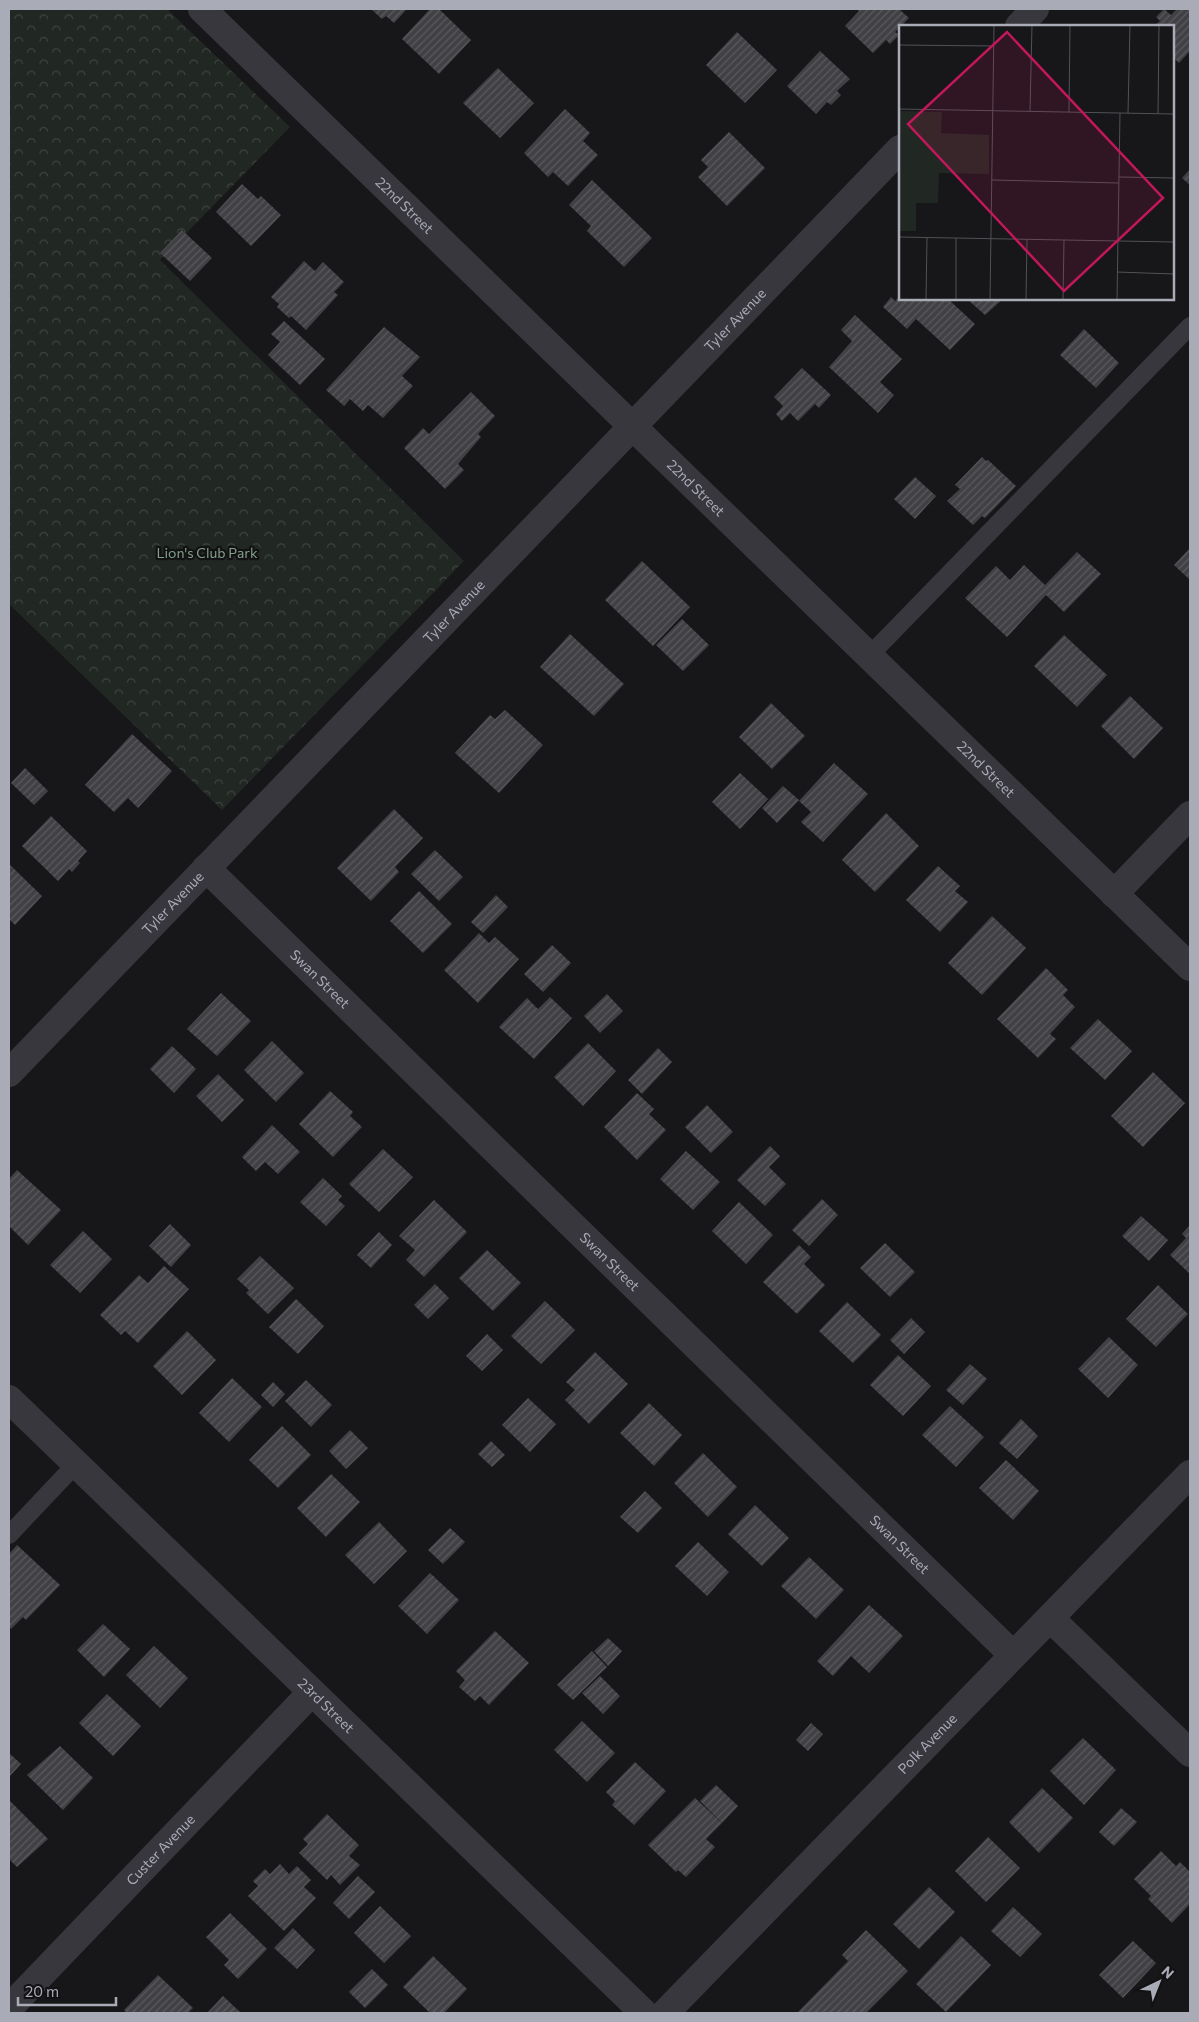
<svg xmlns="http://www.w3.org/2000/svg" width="1199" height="2022" font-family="Commissioner,sans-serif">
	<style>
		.park { fill: url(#park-crowns) }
		.building { fill: url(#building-hatch) }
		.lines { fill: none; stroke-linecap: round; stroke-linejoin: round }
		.service { stroke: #38373d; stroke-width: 18 }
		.minor { stroke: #38373d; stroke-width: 28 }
		.labels { text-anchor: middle; stroke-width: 4.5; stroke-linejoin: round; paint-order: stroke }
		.street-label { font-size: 14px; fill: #a9abb7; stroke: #121113 }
		.park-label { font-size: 14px; fill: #81a189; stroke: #121113 }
		.inset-road { fill: none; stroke: #515258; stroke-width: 1 }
		.view { fill: #c2185b; fill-opacity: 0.15; stroke: #c2185b; stroke-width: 2.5 }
		.inset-edge { fill: none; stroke: #a9abb7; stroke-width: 2.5 }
	</style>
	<defs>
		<pattern id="park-crowns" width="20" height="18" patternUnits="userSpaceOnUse" patternTransform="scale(1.25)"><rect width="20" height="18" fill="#212823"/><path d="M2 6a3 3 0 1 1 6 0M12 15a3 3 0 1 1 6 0" fill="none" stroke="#3e4441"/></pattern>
		<pattern id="building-hatch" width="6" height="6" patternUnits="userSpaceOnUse" patternTransform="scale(1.25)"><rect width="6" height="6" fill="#414045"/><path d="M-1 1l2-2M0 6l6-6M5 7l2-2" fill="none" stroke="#5a595e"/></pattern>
	</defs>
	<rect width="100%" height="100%" fill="#171618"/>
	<polygon class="park" points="9,9 167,9 290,127 160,260 464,561 222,810 9,604"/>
	<g class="building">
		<polygon points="371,9 407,9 394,23 386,16 382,19"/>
		<polygon points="430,9 439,9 471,40 439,74 402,39"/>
		<polygon points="857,9 899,9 909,18 895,32 899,35 890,44 886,40 873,53 845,26 859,11"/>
		<polygon points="1164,9 1171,15 1177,9 1190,9 1190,51 1179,63 1173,57 1173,26 1154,26 1160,21 1156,17"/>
		<polygon points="737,32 777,70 745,103 706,65"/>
		<polygon points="820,51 850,79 837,91 841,95 831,105 827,102 816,114 787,86"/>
		<polygon points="498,68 534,103 500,138 463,103"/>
		<polygon points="565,109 590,133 583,141 598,155 568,186 553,172 548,177 524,153"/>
		<polygon points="729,132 765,168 727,206 698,177 708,167 701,160"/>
		<polygon points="1190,169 1190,185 1182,178"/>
		<polygon points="592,180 652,238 624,267 587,231 591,226 569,205"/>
		<polygon points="242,184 258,199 261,196 281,215 251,246 216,212"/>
		<polygon points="182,230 212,258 190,281 160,253"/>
		<polygon points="304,261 315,271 323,262 344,282 334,292 338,295 306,330 291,316 289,318 277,307 279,304 271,297"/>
		<polygon points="900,295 900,299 948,299 975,324 950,350 916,319 907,329 883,307 891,297 895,301"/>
		<polygon points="967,299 1003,299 985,315"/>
		<polygon points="855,315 902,359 880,382 894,395 878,413 829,367 852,341 841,330"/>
		<polygon points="284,321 325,359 300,385 268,355 280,342 271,334"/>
		<polygon points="384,327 420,357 402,376 413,386 383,418 368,405 363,411 350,399 344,406 326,390"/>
		<polygon points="1084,329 1119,363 1096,388 1060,355"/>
		<polygon points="802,368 831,395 819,408 815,404 798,421 790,413 782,421 776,414 783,406 774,397"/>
		<polygon points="471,392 495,416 478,434 481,437 458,464 464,470 445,489 404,448 423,428 429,434"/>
		<polygon points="982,457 986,461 988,460 1016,486 985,518 982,516 973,525 947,501 960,489 955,485"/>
		<polygon points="915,477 936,496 915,519 894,499"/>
		<polygon points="1190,548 1190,580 1174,565"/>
		<polygon points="1077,552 1101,574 1064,612 1046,595 1007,637 965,598 996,566 1010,580 1024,565 1045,585"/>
		<polygon points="642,561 690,607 653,646 605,600"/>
		<polygon points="682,619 709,645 683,671 656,645"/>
		<polygon points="570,634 624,684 594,716 540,667"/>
		<polygon points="1064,635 1107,675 1077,707 1034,666"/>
		<polygon points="1130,696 1163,728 1134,759 1101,726"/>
		<polygon points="771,703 805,736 772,769 739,737"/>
		<polygon points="505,710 543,745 499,793 455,753 490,715 495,719"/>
		<polygon points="132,734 172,771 138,808 128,798 114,812 85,785"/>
		<polygon points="834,763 868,794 823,842 801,822 811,812 799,801"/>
		<polygon points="25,768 48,791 34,805 11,783"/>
		<polygon points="740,773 768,799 740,829 712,802"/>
		<polygon points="783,786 799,800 777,823 762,808"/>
		<polygon points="394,809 423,838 395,867 399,872 371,901 337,868"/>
		<polygon points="886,813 919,846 875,892 842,860"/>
		<polygon points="51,816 87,851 78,861 80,863 72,872 69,869 58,881 22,846"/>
		<polygon points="435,850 463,877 439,901 411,874"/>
		<polygon points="9,864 42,896 15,925 9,919"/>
		<polygon points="938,866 960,886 955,891 968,902 940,932 906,900"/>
		<polygon points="419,891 452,924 423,953 390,921"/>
		<polygon points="496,895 508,907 483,933 471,922"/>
		<polygon points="992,916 1026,948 982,995 948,963"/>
		<polygon points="479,933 489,943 495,937 519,959 478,1003 444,970"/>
		<polygon points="552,945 571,963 543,992 524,974"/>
		<polygon points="1046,968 1068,990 1063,995 1075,1007 1050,1034 1056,1039 1038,1058 997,1019"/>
		<polygon points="221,993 251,1021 217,1056 187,1029"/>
		<polygon points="607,994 623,1011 600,1033 584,1016"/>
		<polygon points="550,997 572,1018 534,1059 499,1027 527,998 538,1009"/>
		<polygon points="1098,1019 1132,1051 1105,1080 1070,1048"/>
		<polygon points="272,1041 304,1073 276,1102 244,1070"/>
		<polygon points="588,1043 616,1071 583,1106 554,1077"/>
		<polygon points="172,1046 196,1069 174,1093 150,1069"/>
		<polygon points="658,1048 672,1062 642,1094 628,1080"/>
		<polygon points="1153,1072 1185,1103 1143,1147 1111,1116"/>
		<polygon points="218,1074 244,1100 222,1122 196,1096"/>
		<polygon points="330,1091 353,1112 350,1116 362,1127 333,1157 299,1124"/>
		<polygon points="637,1093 654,1109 649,1114 666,1130 637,1160 604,1127"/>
		<polygon points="707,1105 733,1132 711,1153 685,1127"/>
		<polygon points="272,1125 300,1152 278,1174 265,1162 256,1171 242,1157"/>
		<polygon points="770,1146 780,1156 769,1167 786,1184 765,1206 737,1180"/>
		<polygon points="383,1149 413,1177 379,1212 349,1184"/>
		<polygon points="686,1151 720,1182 693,1210 660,1179"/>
		<polygon points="17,1170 61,1210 28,1245 9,1226 9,1179"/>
		<polygon points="323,1178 342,1196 338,1200 345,1206 326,1226 300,1202"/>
		<polygon points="822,1199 838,1215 809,1246 792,1230"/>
		<polygon points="434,1200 467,1232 424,1277 406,1260 415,1250 399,1236"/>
		<polygon points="739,1202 773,1235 746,1264 712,1231"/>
		<polygon points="1141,1216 1168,1240 1149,1261 1122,1236"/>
		<polygon points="170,1224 191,1245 171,1267 149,1246"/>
		<polygon points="1190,1225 1190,1274 1170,1255 1186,1238 1182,1234"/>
		<polygon points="83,1231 112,1259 80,1293 50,1265"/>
		<polygon points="379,1232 392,1245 371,1268 357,1255"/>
		<polygon points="885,1243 915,1272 890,1297 860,1268"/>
		<polygon points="799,1245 811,1257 804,1264 825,1285 797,1314 763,1282"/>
		<polygon points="487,1250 521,1283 493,1311 459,1278"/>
		<polygon points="260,1256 294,1288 268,1314 246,1293 249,1290 237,1279"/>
		<polygon points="164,1266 189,1289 138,1343 125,1331 121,1335 100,1315 139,1275 148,1283"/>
		<polygon points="435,1284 449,1298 428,1319 414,1305"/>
		<polygon points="1158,1285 1188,1314 1156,1347 1126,1319"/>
		<polygon points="296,1299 324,1326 298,1354 269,1327"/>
		<polygon points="545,1301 575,1330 541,1364 511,1336"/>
		<polygon points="847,1302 881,1335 853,1363 819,1331"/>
		<polygon points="911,1318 925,1332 904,1354 890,1340"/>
		<polygon points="187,1331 216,1360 182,1395 153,1366"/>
		<polygon points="487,1334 503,1350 482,1371 466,1356"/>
		<polygon points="1109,1337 1138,1365 1108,1398 1078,1369"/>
		<polygon points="595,1352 628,1384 589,1424 565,1400 575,1390 566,1382"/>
		<polygon points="898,1355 931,1386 903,1416 870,1385"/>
		<polygon points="970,1364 987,1379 963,1405 946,1390"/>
		<polygon points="232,1378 262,1407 229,1442 199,1413"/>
		<polygon points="306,1380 332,1405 311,1427 285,1401"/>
		<polygon points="273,1382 285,1394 273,1407 261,1395"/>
		<polygon points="528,1398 556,1424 530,1452 502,1425"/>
		<polygon points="649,1403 682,1435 654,1466 620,1433"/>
		<polygon points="950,1406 984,1437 956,1467 922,1435"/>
		<polygon points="1021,1419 1038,1436 1017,1459 999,1443"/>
		<polygon points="282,1426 311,1455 278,1488 249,1460"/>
		<polygon points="350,1430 368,1448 346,1469 329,1451"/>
		<polygon points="491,1441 505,1455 492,1467 478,1454"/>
		<polygon points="703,1453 737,1487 708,1517 674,1483"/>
		<polygon points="1006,1460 1039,1491 1013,1520 979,1488"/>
		<polygon points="331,1474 360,1502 326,1537 297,1508"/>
		<polygon points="645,1491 662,1508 638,1533 620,1517"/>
		<polygon points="755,1505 789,1538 762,1566 728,1534"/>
		<polygon points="379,1522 407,1551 374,1584 345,1555"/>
		<polygon points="450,1528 465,1542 443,1564 428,1550"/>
		<polygon points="698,1542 729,1572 707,1596 675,1566"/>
		<polygon points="17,1545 60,1585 26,1620 23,1617 11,1629 9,1626 9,1554"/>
		<polygon points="809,1557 844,1590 816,1619 781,1586"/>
		<polygon points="430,1573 459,1600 427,1634 398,1606"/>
		<polygon points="869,1605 903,1636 869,1673 851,1656 833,1676 817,1661"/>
		<polygon points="103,1624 130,1649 104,1677 77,1650"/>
		<polygon points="495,1631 529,1663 489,1705 480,1696 475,1701 459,1687 465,1680 456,1671"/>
		<polygon points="608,1638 622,1651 608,1666 594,1651"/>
		<polygon points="154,1646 188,1678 160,1708 126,1675"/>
		<polygon points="592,1651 607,1667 573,1700 557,1685"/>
		<polygon points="600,1676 620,1696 603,1714 582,1693"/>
		<polygon points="107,1694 141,1726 113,1756 79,1723"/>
		<polygon points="582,1721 615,1753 587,1782 554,1750"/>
		<polygon points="811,1723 823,1734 808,1751 796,1740"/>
		<polygon points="1083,1738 1116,1770 1084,1805 1050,1771"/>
		<polygon points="60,1746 93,1778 63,1810 27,1775"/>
		<polygon points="9,1753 21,1764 9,1777"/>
		<polygon points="635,1762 666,1791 634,1825 612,1805 615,1801 606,1792"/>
		<polygon points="716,1785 738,1806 722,1823 700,1801"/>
		<polygon points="1042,1788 1073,1818 1039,1853 1009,1822"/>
		<polygon points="695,1798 722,1823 706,1839 715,1847 686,1877 678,1870 676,1872 648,1845"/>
		<polygon points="9,1800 48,1839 17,1867 9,1859"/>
		<polygon points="1121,1808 1137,1822 1114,1846 1099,1832"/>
		<polygon points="327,1814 359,1845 349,1856 360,1865 340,1885 331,1875 327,1880 299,1853 308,1844 303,1839"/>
		<polygon points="988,1837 1020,1868 986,1902 955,1871"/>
		<polygon points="1161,1851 1176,1866 1180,1862 1190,1872 1190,1904 1172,1923 1148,1899 1151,1896 1134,1879"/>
		<polygon points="280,1864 289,1874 297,1866 311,1880 304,1887 316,1898 284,1931 248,1896 258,1886 253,1881 265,1869 270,1874"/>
		<polygon points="358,1876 375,1892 349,1919 333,1903"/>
		<polygon points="929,1887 955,1912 919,1949 893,1924"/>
		<polygon points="380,1906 411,1936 384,1963 354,1933"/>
		<polygon points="1013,1907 1042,1934 1020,1957 991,1931"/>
		<polygon points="230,1913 267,1949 238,1979 224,1965 229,1960 206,1937"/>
		<polygon points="293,1928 315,1950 297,1969 274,1948"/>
		<polygon points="866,1930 908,1971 866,2013 797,2013 848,1961 842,1955"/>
		<polygon points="961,1936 991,1965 946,2012 916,1984"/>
		<polygon points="1133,1941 1156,1963 1123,1998 1099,1975"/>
		<polygon points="433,1956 467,1989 444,2013 430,2013 403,1987"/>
		<polygon points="372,1969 388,1985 365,2008 349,1992"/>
		<polygon points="158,1975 193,2008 188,2013 127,2013 124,2010"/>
		<polygon points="223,1996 241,2013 208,2012"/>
	</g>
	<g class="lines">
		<g class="service">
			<polyline points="869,656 1190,326"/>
			<polyline points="9,1535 76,1464"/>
		</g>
		<g class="minor">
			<path id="s1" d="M202 9 1190 967"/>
			<polyline points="1019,26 1035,9"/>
			<path id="s2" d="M206 868 1013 1655"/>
			<polyline points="1114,894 1190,815"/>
			<path id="s3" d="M9 1073 900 149"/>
			<path id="s4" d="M9 1399 644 2013"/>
			<polyline points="1051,1619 1190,1753"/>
			<path id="s5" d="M9 2008 312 1692"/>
			<path id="s6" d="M665 2013 1190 1474"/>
		</g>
	</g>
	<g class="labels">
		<g class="street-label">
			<text dy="5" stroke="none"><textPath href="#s1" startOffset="282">22nd Street</textPath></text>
			<text dy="5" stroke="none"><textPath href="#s3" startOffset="1046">Tyler Avenue</textPath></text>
			<text dy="5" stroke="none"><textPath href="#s1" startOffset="688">22nd Street</textPath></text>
			<text dy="5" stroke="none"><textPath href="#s3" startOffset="641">Tyler Avenue</textPath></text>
			<text dy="5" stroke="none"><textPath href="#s1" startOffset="1092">22nd Street</textPath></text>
			<text dy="5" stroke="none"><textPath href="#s3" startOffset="236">Tyler Avenue</textPath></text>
			<text dy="5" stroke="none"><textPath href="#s2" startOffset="159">Swan Street</textPath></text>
			<text dy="5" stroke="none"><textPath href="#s2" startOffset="564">Swan Street</textPath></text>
			<text dy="5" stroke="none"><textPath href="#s2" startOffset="969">Swan Street</textPath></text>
			<text dy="5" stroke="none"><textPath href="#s4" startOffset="441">23rd Street</textPath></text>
			<text dy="5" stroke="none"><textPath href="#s6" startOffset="376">Polk Avenue</textPath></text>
			<text dy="5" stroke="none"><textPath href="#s5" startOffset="219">Custer Avenue</textPath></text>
		</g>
		<g class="park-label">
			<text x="207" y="558">Lion's Club Park</text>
		</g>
	</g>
	<g transform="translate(899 25)">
		<rect width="275" height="275" fill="#171618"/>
		<path d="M0 86 43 87 42 108 90 110V149L40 148 39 178H17V206H0Z" fill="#212823"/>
		<path class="inset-road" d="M0 20 95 21M0 84 275 89M131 86 133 0M170 87 171 0M229 88 231 0M259 89 260 0M220 152 275 153M93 155 220 158M0 212 275 217M218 247 275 249M27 275 28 212M57 275V213M91 275 95 0M127 275 128 214M164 275 165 215M218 275 221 88"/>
		<path class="view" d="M108 7 264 173 165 266 9 99Z"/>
		<rect width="275" height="275" class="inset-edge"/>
	</g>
	<rect width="1199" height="2022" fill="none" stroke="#a9abb7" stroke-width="20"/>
	<g transform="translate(1159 1982) rotate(43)" stroke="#121113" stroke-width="4" paint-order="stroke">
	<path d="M0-4L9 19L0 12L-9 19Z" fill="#a9abb7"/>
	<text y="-8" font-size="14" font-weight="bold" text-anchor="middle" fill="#a9abb7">N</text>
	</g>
	<path d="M18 1997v8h98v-8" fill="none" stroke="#a9abb7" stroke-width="2.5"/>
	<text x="25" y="1997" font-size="15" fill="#a9abb7" stroke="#121113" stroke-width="4" paint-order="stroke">20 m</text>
</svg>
